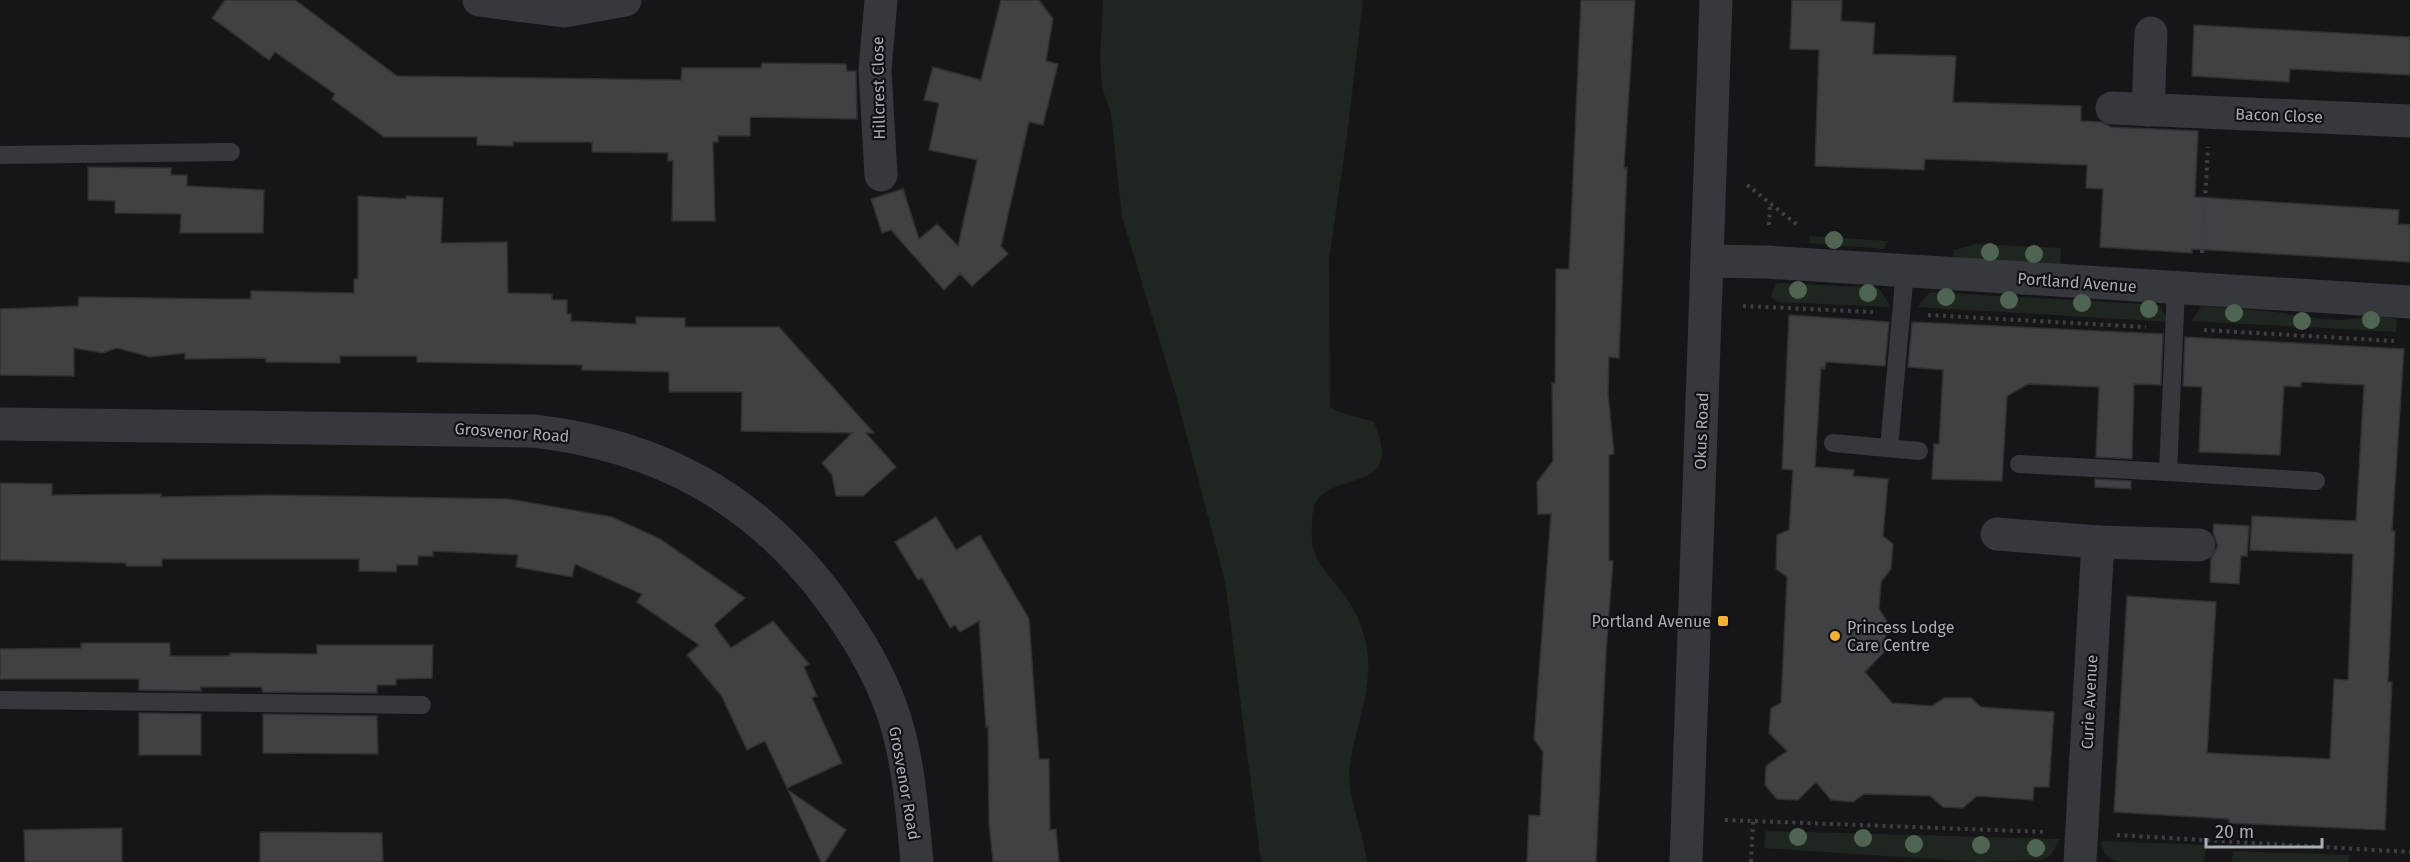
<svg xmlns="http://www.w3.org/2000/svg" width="2410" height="862" font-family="'Fira Sans',sans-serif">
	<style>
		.green { fill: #1e261f }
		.building { fill: #404145; stroke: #303034; stroke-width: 1.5 }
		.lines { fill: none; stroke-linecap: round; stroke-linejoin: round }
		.path { stroke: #3d3f44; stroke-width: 4; stroke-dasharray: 3 4.5; stroke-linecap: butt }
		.service { stroke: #37383d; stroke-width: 18 }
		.minor { stroke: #37383d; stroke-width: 33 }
		.tree { fill: #506452 }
		.poi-dot { fill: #f2b134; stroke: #111113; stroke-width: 2 }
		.labels { text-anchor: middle; stroke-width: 4.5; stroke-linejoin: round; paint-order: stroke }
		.street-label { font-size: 16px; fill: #a8adb8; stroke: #111113 }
		.poi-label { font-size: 16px; fill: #a8adb8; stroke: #111113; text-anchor: end }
	</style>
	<rect width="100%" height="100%" fill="#161618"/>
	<g class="green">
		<path d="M1103 0H1363L1347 136 1329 259 1330 407 1339 412 1374 422C1410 506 1312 460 1312 521 1312 529 1311 540 1313 548 1318 565 1333 580 1343 593 1354 607 1362 625 1366 643 1375 684 1356 724 1350 764 1346 796 1363 830 1367 862H1261L1225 581 1176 395 1122 217 1111 113 1102 88 1100 59Z"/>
		<polygon points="1810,236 1888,241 1884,249 1810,243"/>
		<polygon points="1976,244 2061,248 2060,265 1955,259 1953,255 1954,250"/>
		<polygon points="1782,283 1879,288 1891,307 1778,302 1771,297 1775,284"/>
		<polygon points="1930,292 2159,305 2169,322 1917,307"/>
		<polygon points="2201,306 2269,311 2320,319 2343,320 2376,316 2397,319 2396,332 2192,321"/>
		<polygon points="1766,831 2060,839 2051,855 2042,860 1980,862 1764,848"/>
		<path d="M2101 841 2207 845 2203 862H2118C2108 858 2101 852 2101 841Z"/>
		<polygon points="2233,851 2349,855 2349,862 2232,862"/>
	</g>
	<g class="building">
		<polygon points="225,0 295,0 397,76 681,80 682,68 761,68 762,63 846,64 847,71 856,71 857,119 750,117 750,136 718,136 718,142 713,142 715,221 672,221 673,161 668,161 668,153 592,152 592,142 513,142 513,146 477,145 477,137 384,137 332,99 335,94 275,52 269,60 212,18"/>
		<polygon points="1001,0 1039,0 1053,19 1046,61 1058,64 1043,125 1029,122 1001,246 1008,254 972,286 960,274 944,290 891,230 882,233 871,199 903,189 919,239 937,224 958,246 977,160 929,150 939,103 924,100 933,67 981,80"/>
		<polygon points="1581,0 1635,0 1624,168 1627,168 1619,358 1609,357 1608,393 1614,454 1609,455 1609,560 1613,561 1606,652 1596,862 1527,862 1529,815 1540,816 1543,752 1534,739 1551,514 1538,514 1537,482 1553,461 1552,383 1555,383 1556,269 1569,269"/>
		<polygon points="1792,0 1842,0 1841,21 1875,23 1873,54 1956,56 1953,102 2081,106 2081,121 2101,122 2111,127 2198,131 2195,197 2399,210 2398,224 2410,225 2410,262 2192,249 2192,253 2100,247 2103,189 2086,188 2087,165 1925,159 1924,170 1815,166 1819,50 1790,49"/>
		<polygon points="2194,25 2410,37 2410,75 2290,69 2289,82 2192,76"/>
		<polygon points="88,167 171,168 171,175 187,175 187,186 264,190 263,233 180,233 181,214 115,213 115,201 88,200"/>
		<polygon points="358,196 406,199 406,196 443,198 441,243 507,242 508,293 552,294 552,300 567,300 567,314 571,314 571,321 636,324 636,317 685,318 685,327 779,327 874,433 866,433 896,467 863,496 836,496 832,475 822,463 852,433 741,431 742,392 669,392 669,372 582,370 582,365 417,362 417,356 340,356 340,363 266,362 266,358 185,359 185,353 150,357 117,348 102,353 74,348 74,376 0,375 0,309 78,306 79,297 219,299 251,299 251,291 354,293 354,279 358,279"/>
		<polygon points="1789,315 1889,322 1885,366 1826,362 1825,369 1821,368 1815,467 1854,470 1853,476 1888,479 1883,536 1893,544 1891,569 1881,582 1879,609 1887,621 1885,651 1865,672 1892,703 1932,706 1944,698 1971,698 1981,707 2054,712 2049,787 2034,787 2033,800 1977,796 1963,808 1943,807 1930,796 1864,794 1853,802 1831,800 1816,782 1798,800 1777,799 1765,785 1766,766 1787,751 1769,733 1771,708 1781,703 1787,577 1776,569 1777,535 1789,530 1793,470 1782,469"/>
		<polygon points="1912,322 2163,334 2161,385 2134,384 2132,459 2096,457 2099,387 2028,384 2007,396 2002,481 1932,479 1934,444 1939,444 1943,370 1908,367"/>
		<polygon points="2185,337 2404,349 2392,531 2395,531 2388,682 2392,682 2385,830 2229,823 2229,819 2114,812 2127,596 2216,602 2207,753 2330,759 2334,679 2348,680 2353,554 2250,550 2252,516 2356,521 2364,385 2301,382 2301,387 2284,386 2280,455 2199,452 2202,387 2183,386"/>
		<polygon points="2095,479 2131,481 2131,489 2095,487"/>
		<polygon points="0,483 52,484 52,495 161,494 161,497 270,495 509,499 612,517 660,539 745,598 714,625 731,648 773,621 809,664 804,667 817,696 812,698 842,763 787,788 765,741 747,750 721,695 687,655 699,645 637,602 642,594 575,564 572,577 516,567 518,555 433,551 433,556 418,556 418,565 397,565 396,572 359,571 359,559 162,559 162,566 126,566 126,563 0,560"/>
		<polygon points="936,517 956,550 980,535 1029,619 1039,759 1049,759 1050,830 1056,829 1059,862 993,862 989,823 988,726 986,727 979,621 960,632 955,625 950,628 922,578 918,580 895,542"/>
		<polygon points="2214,524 2249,526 2247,556 2241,556 2239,584 2210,582 2211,558 2218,546 2213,533"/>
		<polygon points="81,643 170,643 170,656 230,656 230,653 317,654 317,645 433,645 432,678 396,679 396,685 377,685 377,693 263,692 261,687 201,687 201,691 139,690 139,679 0,679 0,649 81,648"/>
		<polygon points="139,713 201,714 201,755 139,755"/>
		<polygon points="263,714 377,716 378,754 263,753"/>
		<polygon points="788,790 846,830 825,862 821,862"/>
		<polygon points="122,828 122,862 25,862 24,830"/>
		<polygon points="260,832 382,833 383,862 260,862"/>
	</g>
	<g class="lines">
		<g class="path">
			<polyline points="1747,185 1800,227"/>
			<polyline points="1769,225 1770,203"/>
			<polyline points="2202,253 2208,147"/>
			<polyline points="1743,306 1873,312"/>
			<polyline points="1928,315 2146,327"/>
			<polyline points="2204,330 2394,341"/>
			<polyline points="1725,820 2047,832"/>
			<polyline points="2117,835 2410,852"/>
			<polyline points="1751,862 1753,822"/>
		</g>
		<g class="service">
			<polyline points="0,155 231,152"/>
			<polyline points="2176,289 2168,472 2316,481"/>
			<polyline points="1833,443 1919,451"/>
			<polyline points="1889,448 1905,271"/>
			<polyline points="2019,464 2168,472"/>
			<polyline points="0,700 422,705"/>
		</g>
		<g class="minor">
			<polyline points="479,0 564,11 625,0"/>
			<polyline points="2112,108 2410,121"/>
			<polyline points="2148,110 2151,33"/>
			<polyline points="881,175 875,70 881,0"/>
			<polyline points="1707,261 1766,262 2410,302"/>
			<path d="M0 424 533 431C658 445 756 498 831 600 856 634 878 670 892 710 909 759 912 811 917 862"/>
			<polyline points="1997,534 2098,542"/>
			<polyline points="1686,862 1716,0"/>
			<polyline points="2080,862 2098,542 2199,545"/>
		</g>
	</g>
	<g class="tree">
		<circle cx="1834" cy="240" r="9"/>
		<circle cx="1990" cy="252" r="9"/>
		<circle cx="2034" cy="254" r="9"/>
		<circle cx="1798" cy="290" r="9"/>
		<circle cx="1868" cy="293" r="9"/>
		<circle cx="1946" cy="297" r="9"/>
		<circle cx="2009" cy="300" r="9"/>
		<circle cx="2082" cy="303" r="9"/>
		<circle cx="2149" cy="309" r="9"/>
		<circle cx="2234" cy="313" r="9"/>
		<circle cx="2371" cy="320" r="9"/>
		<circle cx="2302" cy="321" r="9"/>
		<circle cx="1798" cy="837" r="9"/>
		<circle cx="1863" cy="838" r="9"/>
		<circle cx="1914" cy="844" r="9"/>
		<circle cx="1981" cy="845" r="9"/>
		<circle cx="2036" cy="848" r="9"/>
	</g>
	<g class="poi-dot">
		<rect x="1717" y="615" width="12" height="12" rx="3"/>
		<circle cx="1835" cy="636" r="6"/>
	</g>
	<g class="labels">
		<g class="street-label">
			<text transform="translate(878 88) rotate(-91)" y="6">Hillcrest Close</text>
			<text transform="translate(2279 115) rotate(2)" y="6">Bacon Close</text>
			<text transform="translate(2077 282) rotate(4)" y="6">Portland Avenue</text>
			<text transform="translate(1701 431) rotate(-88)" y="6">Okus Road</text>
			<text transform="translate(512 432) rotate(4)" y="6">Grosvenor Road</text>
			<text transform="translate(2089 702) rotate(-87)" y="6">Curie Avenue</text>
			<text transform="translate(905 783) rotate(80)" y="6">Grosvenor Road</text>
		</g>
		<g class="poi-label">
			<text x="1711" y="627">Portland Avenue</text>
			<text x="1847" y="633" text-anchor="start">Princess Lodge<tspan x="1847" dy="18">Care Centre</tspan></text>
		</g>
	</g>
	<path d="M2206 838v9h116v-9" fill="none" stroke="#a8adb8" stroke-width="3"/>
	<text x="2215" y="838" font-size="18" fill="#a8adb8" stroke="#111113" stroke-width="4.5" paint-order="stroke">20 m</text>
</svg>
